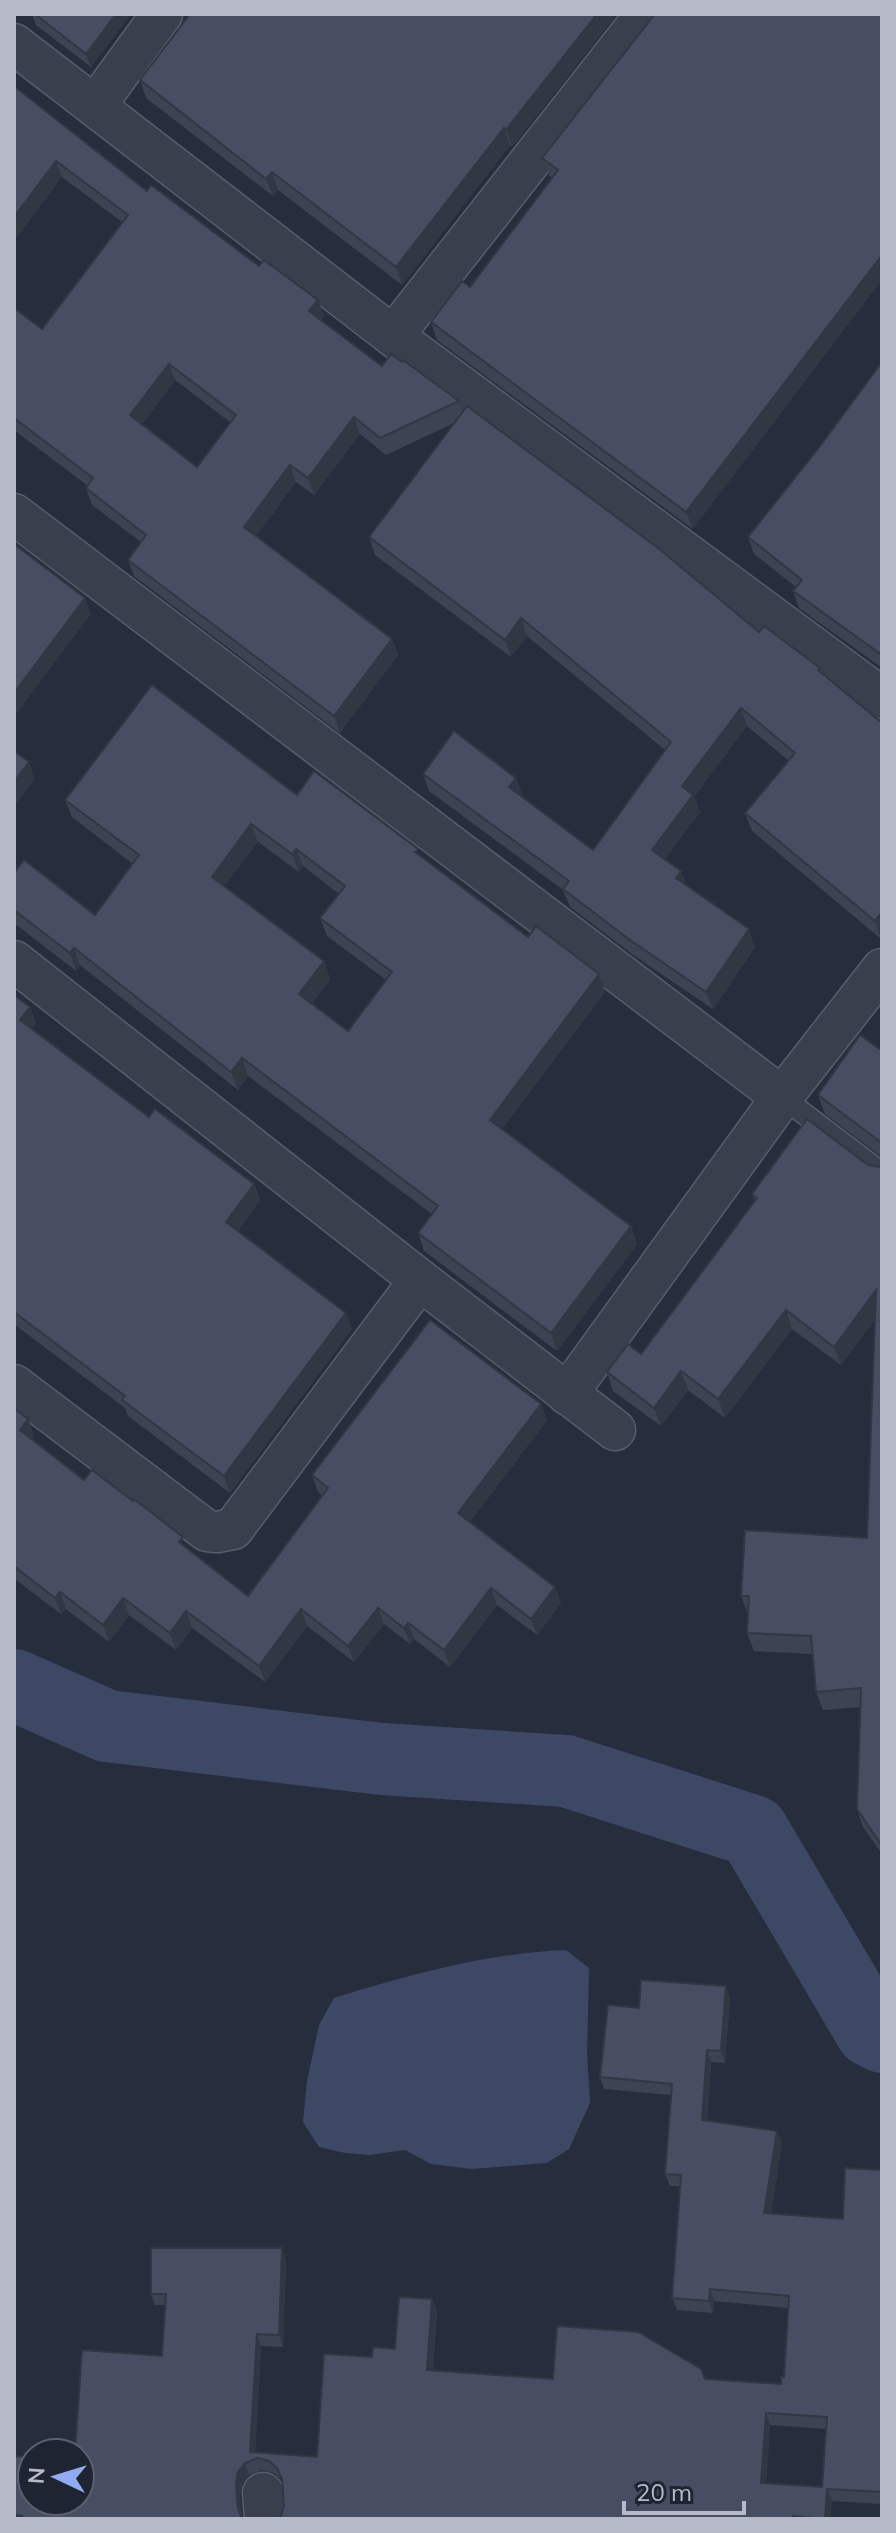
<svg xmlns="http://www.w3.org/2000/svg" width="896" height="2533" font-family="Mulish,sans-serif">
	<style>
		.water { fill: #3d4865 }
		.lines { fill: none; stroke-linecap: round; stroke-linejoin: round }
		.river { stroke: #3d4865; stroke-width: 72 }
		.service-casing { stroke: #585d6b; stroke-width: 23 }
		.minor-casing { stroke: #585d6b; stroke-width: 43 }
		.service { stroke: #3a3f4d; stroke-width: 20 }
		.minor { stroke: #3a3f4d; stroke-width: 40 }
		.wall { fill: #3d4353; fill-rule: evenodd }
		.shaded-wall { fill: #323744 }
		.building { fill: #474e61; stroke: #323744; stroke-width: 2; fill-rule: evenodd }
	</style>
	<rect width="100%" height="100%" fill="#262d3d"/>
	<path class="water" d="M566 1950 589 1968 587 2054 590 2103 569 2149 547 2163 472 2169 431 2164 405 2150 370 2155 345 2153 319 2147 303 2122 307 2081 319 2025 334 1998C409 1975 487 1953 566 1950Z"/>
	<g class="lines">
		<polyline class="river" points="14,1685 107,1726 382,1759 566,1771 753,1831 871,2031 882,2037"/>
		<defs>
			<polyline id="service" points="782,1097 882,1173"/>
			<g id="minor">
				<polyline points="14,44 393,336 882,698"/>
				<polyline points="95,106 162,14"/>
				<polyline points="393,336 646,14"/>
				<polyline points="14,514 782,1097"/>
				<polyline points="14,961 420,1280 233,1529 217,1532 207,1531 14,1385"/>
				<polyline points="420,1280 615,1430"/>
				<polyline points="567,1394 782,1097 882,969"/>
				<polyline points="263,2493 265,2519"/>
			</g>
		</defs>
		<use href="#service" class="service-casing"/>
		<use href="#minor" class="minor-casing"/>
		<use href="#service" class="service"/>
		<use href="#minor" class="minor"/>
	</g>
	<g class="wall">
		<polygon points="32,14 131,14 91,67 36,25"/>
		<polygon points="617,14 512,147 510,145 402,285 278,190 273,196 146,98 140,80"/>
		<polygon points="655,14 693,529 437,340 431,322 470,287 552,178 549,175 542,158"/>
		<path d="M14 86 147 191 259 266 318 300 324 316 321 320 382 366 459 401 463 412 759 632 820 668 881 939 752 831 745 813 789 761 747 726 694 797 700 812 665 859 681 871 686 885 755 947 713 1009 636 957 570 907 563 890 429 791 423 774 523 795 522 796 593 850 665 750 527 636 511 657 375 555 369 537 454 423 386 455 360 434 314 495 296 482 256 536 392 639 398 655 340 733 134 576 128 560 141 542 92 505 86 488 88 486 14 430V308L42 329 122 222 62 177ZM175 380 230 422 197 467 142 424Z"/>
		<polygon points="882,362 882,668 799,608 793,591 796,587 754,554 748,537 821,445"/>
		<path d="M297 795 420 856 528 937 599 974 605 992 502 1129 631 1226 637 1244 557 1351 424 1251 418 1233 432 1214 248 1076 238 1090 80 965 76 971 14 923V873L95 915 133 864 72 817 65 800ZM258 842 299 872 303 866 339 894 320 918 327 936 386 980 348 1031 312 1004 330 979 324 961 224 886Z"/>
		<polygon points="14,995 30,1007 36,1024 32,1028 149,1117 254,1184 260,1200 238,1231 346,1313 352,1329 230,1493 128,1416 125,1408 14,1324"/>
		<polygon points="882,1051 882,1157 825,1114 818,1095"/>
		<polygon points="868,1165 880,1167 882,1165 882,1854 863,1827 857,1809 861,1707 823,1710 816,1692 813,1654 754,1651 747,1633 748,1614 741,1596 867,1538 875,1319 841,1365 792,1329 725,1418 688,1390 661,1426 613,1391 607,1372 641,1354 755,1201 752,1194"/>
		<polygon points="14,1408 28,1419 34,1436 31,1439 84,1480 186,1548 248,1596 323,1496 318,1492 312,1475 547,1420 470,1522 555,1587 561,1603 537,1635 497,1605 450,1667 414,1639 410,1644 384,1624 354,1662 307,1626 265,1682 192,1628 176,1650 129,1615 109,1642 66,1609 61,1614 16,1580 14,1583"/>
		<path d="M730 1998 725 2063 711 2062 707 2121 782 2143 771 2214 843 2219 882 2170V2504L832 2501 830 2519H280L284 2506 282 2480 274 2473 262 2470 249 2475 242 2484 240 2495 242 2519H14V2456L80 2501 162 2356 165 2305H155L151 2294 286 2260 283 2347 261 2346 255 2452 317 2457 372 2357 395 2349 432 2299 437 2311 433 2371 553 2379H705L781 2384 784 2377 788 2308 714 2301 713 2313 677 2310 672 2298 680 2186H670L665 2174 671 2095 604 2089 600 2077 639 2008ZM770 2425 826 2429 822 2487 766 2483Z"/>
	</g>
	<g class="shaded-wall">
		<polygon points="116,14 131,14 91,67 86,54"/>
		<polygon points="597,14 617,14 512,147 506,130"/>
		<polygon points="504,128 510,145 402,285 396,267"/>
		<polygon points="56,161 62,177 14,241 14,217"/>
		<polygon points="272,172 278,190 273,196 266,179"/>
		<polygon points="882,255 882,280 693,529 686,512"/>
		<polygon points="318,300 324,316 315,328 309,311"/>
		<polygon points="169,364 175,380 136,431 130,415"/>
		<polygon points="354,417 360,434 314,495 308,478"/>
		<polygon points="290,465 296,482 250,544 244,527"/>
		<polygon points="85,598 91,614 14,717 14,693"/>
		<polygon points="521,618 527,636 511,657 505,640"/>
		<polygon points="392,639 398,655 340,733 334,716"/>
		<polygon points="741,708 747,726 694,797 700,812 659,867 652,850 682,786"/>
		<polygon points="29,762 35,779 14,807 14,782"/>
		<polygon points="516,778 523,795 516,805 509,787"/>
		<polygon points="251,824 258,842 218,895 212,877"/>
		<polygon points="296,849 303,866 299,872 292,854"/>
		<polygon points="681,871 687,888 676,878"/>
		<polygon points="882,912 882,938 881,939 875,921"/>
		<polygon points="749,929 755,947 713,1009 706,992"/>
		<polygon points="74,948 80,965 76,971 70,953"/>
		<polygon points="324,961 330,979 306,1012 299,994"/>
		<polygon points="599,974 605,992 496,1137 490,1120"/>
		<polygon points="30,1007 36,1024 26,1036 20,1020"/>
		<polygon points="242,1058 248,1076 238,1090 231,1072"/>
		<polygon points="254,1184 260,1200 232,1239 226,1222"/>
		<polygon points="631,1226 637,1244 557,1351 551,1333"/>
		<polygon points="876,1290 882,1310 841,1365 834,1347"/>
		<polygon points="786,1310 792,1329 725,1418 718,1399"/>
		<polygon points="346,1313 352,1329 230,1493 224,1476"/>
		<polygon points="681,1371 688,1390 661,1426 654,1408"/>
		<polygon points="541,1404 547,1420 464,1530 458,1513"/>
		<polygon points="28,1419 34,1436 26,1446 20,1430"/>
		<polygon points="555,1587 561,1603 537,1635 531,1619"/>
		<polygon points="491,1588 497,1605 450,1667 444,1650"/>
		<polygon points="60,1592 66,1609 61,1614 55,1598"/>
		<polygon points="123,1598 129,1615 109,1642 103,1625"/>
		<polygon points="378,1608 384,1624 354,1662 348,1646"/>
		<polygon points="301,1609 307,1626 265,1682 259,1666"/>
		<polygon points="186,1611 192,1628 176,1650 170,1633"/>
		<polygon points="408,1623 414,1639 410,1644 404,1628"/>
		<polygon points="726,1986 730,1998 725,2063 721,2051"/>
		<polygon points="707,2050 711,2062 707,2132 702,2120"/>
		<polygon points="777,2131 782,2143 769,2225 764,2213"/>
		<polygon points="282,2248 286,2260 283,2347 279,2335"/>
		<polygon points="710,2289 714,2301 713,2313 709,2301"/>
		<polygon points="432,2299 437,2311 432,2382 427,2370"/>
		<polygon points="257,2334 261,2346 255,2459 250,2452"/>
		<polygon points="14,2411 16,2416 14,2438"/>
		<polygon points="766,2413 770,2425 766,2495 761,2483"/>
		<polygon points="245,2463 249,2475 242,2484 240,2495 242,2519 238,2509 236,2483 238,2472"/>
		<polygon points="827,2489 832,2501 830,2519 825,2519"/>
	</g>
	<g class="building">
		<polygon points="35,14 116,14 86,54"/>
		<polygon points="190,14 597,14 506,130 504,128 396,267 272,172 266,179 140,80"/>
		<polygon points="655,14 882,14 882,255 686,512 431,322 462,281 470,287 558,170 542,158"/>
		<path d="M14 86 147 191 151 185 259 266 264 260 318 300 309 311 382 366 391 354 402 362 403 360 459 401 380 438 354 417 308 478 290 465 244 527 392 639 334 716 128 560 146 535 86 488 93 478 14 418V308L42 329 128 215 56 161 14 217ZM169 364 236 415 197 467 130 415Z"/>
		<polygon points="882,362 882,655 793,591 802,580 748,537 821,445"/>
		<polygon points="467,406 658,548 759,632 764,626 820,668 818,670 882,723 882,912 875,921 745,813 795,753 741,708 682,786 693,795 652,850 681,871 676,878 749,929 706,992 630,940 563,889 569,881 423,774 454,731 516,778 509,787 593,850 671,742 521,618 505,640 369,537"/>
		<polygon points="14,544 85,598 14,693"/>
		<path d="M152 685 297 795 314 771 418 849 415 852 528 937 536 926 599 974 490 1120 631 1226 551 1333 418 1233 438 1206 242 1058 231 1072 74 948 70 953 14 910V873L24 860 95 915 139 855 65 800ZM251 824 292 854 296 849 345 886 320 918 392 972 348 1031 299 994 324 961 212 877Z"/>
		<polygon points="14,751 29,762 14,782"/>
		<polygon points="14,995 30,1007 20,1020 149,1117 155,1109 254,1184 226,1222 346,1313 224,1476 122,1400 125,1396 14,1312"/>
		<polygon points="860,1035 882,1051 882,1143 818,1095"/>
		<polygon points="807,1119 868,1165 880,1167 882,1165 882,1846 857,1809 861,1688 816,1692 811,1636 747,1633 749,1596 741,1596 745,1530 867,1538 876,1290 834,1347 786,1310 718,1399 681,1371 654,1408 607,1372 628,1344 641,1354 757,1198 752,1194"/>
		<polygon points="430,1320 541,1404 458,1513 555,1587 531,1619 491,1588 444,1650 408,1623 404,1628 378,1608 348,1646 301,1609 259,1666 186,1611 170,1633 123,1598 103,1625 60,1592 55,1598 14,1566 14,1408 28,1419 20,1430 84,1480 92,1470 133,1501 134,1499 183,1537 179,1542 248,1596 328,1488 312,1475"/>
		<path d="M641 1980 726 1986 721 2051 707 2050 702 2120 777 2131 764 2213 843 2219 845 2168 882 2170V2492L827 2489 825 2519 793 2516V2519H280L284 2506 282 2479 277 2468 269 2461 258 2458 245 2463 238 2472 236 2483 238 2509 242 2519H22V2516L14 2515V2456L32 2457V2501H80V2453H75L82 2350 162 2356 166 2294H151V2248H282L279 2335 257 2334 250 2452 317 2457 324 2354 372 2357 373 2347 395 2349 399 2297 432 2299 427 2370 553 2379 557 2326 638 2332 701 2369 705 2379 781 2384V2377H784L789 2296 710 2289 709 2301 672 2298 681 2175 665 2174 672 2084 600 2077 608 2005 639 2008ZM766 2413 827 2417 822 2487 761 2483Z"/>
	</g>
	<rect width="896" height="2533" fill="none" stroke="#b6bac8" stroke-width="32"/>
	<g transform="translate(56 2477) rotate(274)"><circle r="38" fill="#1f2432" stroke="#5b606e" stroke-width="2"/>
	<path d="M0-6L14 30L0 20L-14 30Z" fill="#92aaf1"/>
	<text y="-12" font-size="22" font-weight="bold" text-anchor="middle" fill="#b6bac8">N</text>
	</g>
	<path d="M624 2501v12h120v-12" fill="none" stroke="#b6bac8" stroke-width="4"/>
	<text x="636" y="2501" font-size="24" fill="#b6bac8" stroke="#1f2432" stroke-width="6" paint-order="stroke">20 m</text>
</svg>
